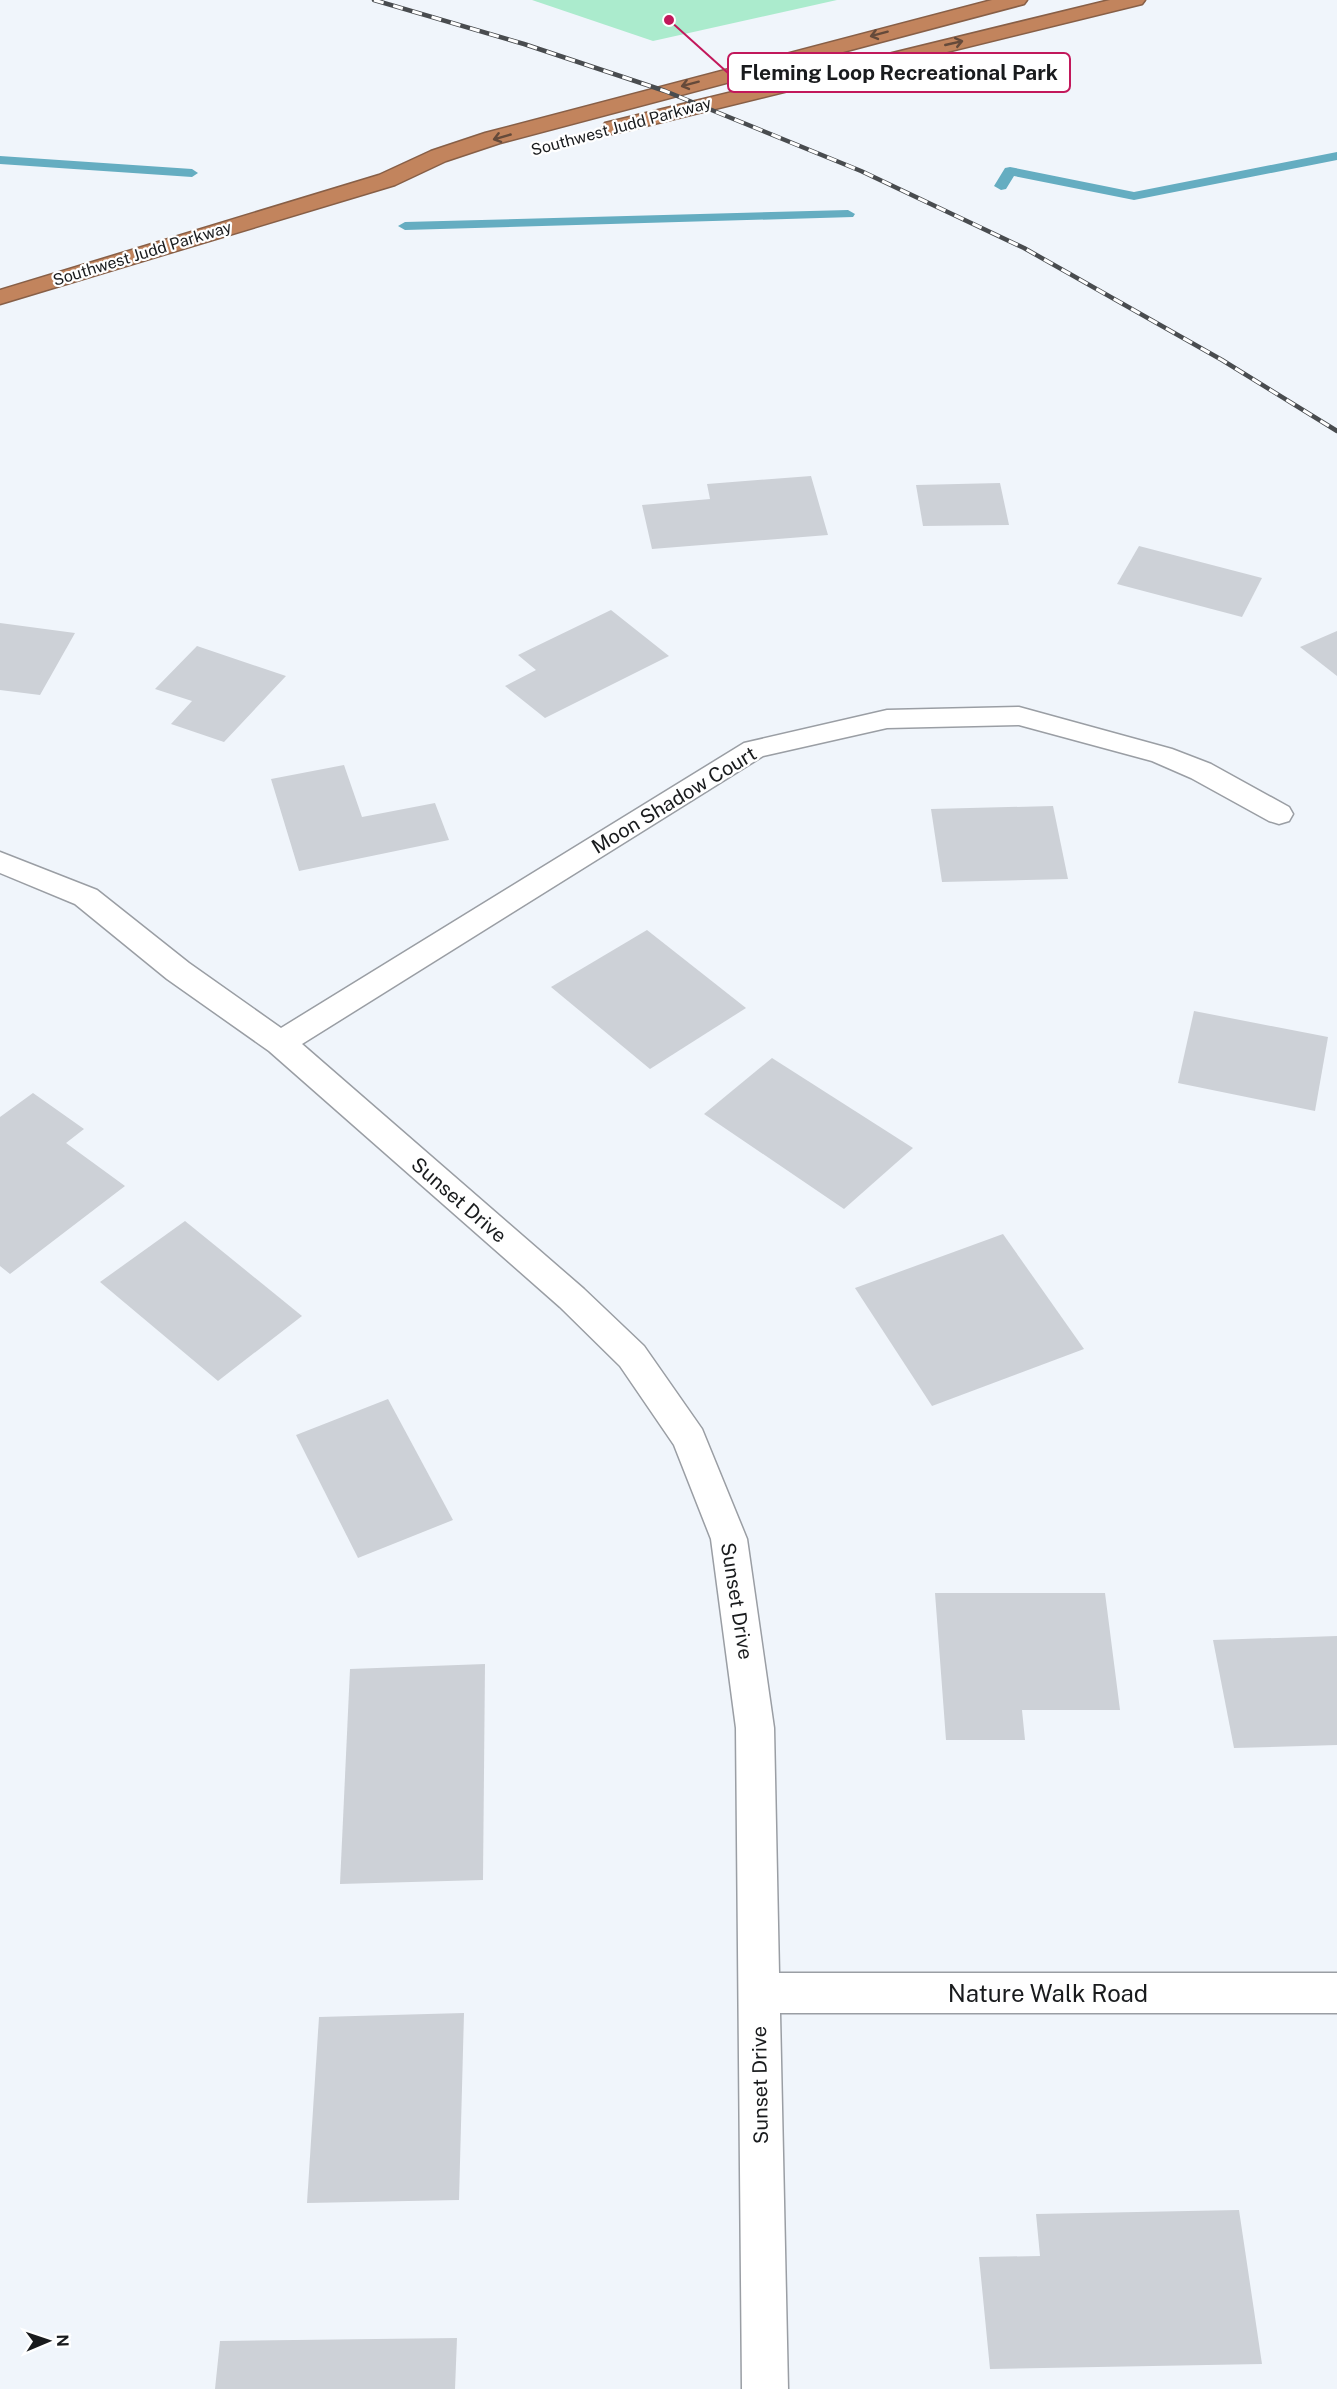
<svg xmlns="http://www.w3.org/2000/svg" width="1337" height="2389" font-family="'Public Sans',sans-serif">
	<style>
		.green { fill: #abebcd }
		.lines { fill: none; stroke-linecap: round; stroke-linejoin: round }
		.stream { fill: #65adc1; fill-rule: evenodd }
		.building { fill: #cdd1d7 }
		.street-casing { stroke: #9a9ea4; stroke-width: 3 }
		.highway-casing { stroke: #875f47; stroke-width: 3 }
		.street { fill: #fff; fill-rule: evenodd }
		.highway { fill: #c2845d; fill-rule: evenodd }
		.rail-casing { stroke: #494c4f; stroke-width: 4.5 }
		.rail { stroke: #fff; stroke-width: 3; stroke-dasharray: 10; stroke-linecap: butt }
		.oneway { stroke: #654a3a }
		.labels { text-anchor: middle; stroke-width: 4.5; stroke-linejoin: round; paint-order: stroke }
		.far-street-label { font-size: 16px; fill: #191b1d; stroke: #fff }
		.street-label { font-size: 20px; fill: #191b1d; stroke: #fff }
		.near-street-label { font-size: 24px; fill: #191b1d; stroke: #fff }
		.leader { fill: none; stroke: #c2185b; stroke-width: 2 }
		.callout-dot { fill: #c2185b; stroke: #fff; stroke-width: 2 }
		.callout { fill: #fff; stroke: #c2185b; stroke-width: 2 }
		.callout-label { font-size: 21px; text-anchor: middle; font-weight: bold; fill: #191b1d }
	</style>
	<rect width="100%" height="100%" fill="#f0f5fb"/>
	<polygon class="green" points="532,0 837,0 653,41"/>
	<g class="lines">
		<g class="stream">
			<polygon points="1337,152 1337,160 1134,200 1014,176 1006,189 1001,190 994,186 1005,168 1010,167 1134,192"/>
			<polygon points="0,156 192,169 198,173 192,177 0,164"/>
			<polygon points="848,210 855,214 853,217 405,230 398,226 405,222"/>
		</g>
	</g>
	<g class="building">
		<polygon points="811,476 828,535 652,549 642,505 710,499 707,484"/>
		<polygon points="1000,483 1009,525 923,526 916,485"/>
		<polygon points="1139,546 1262,578 1242,617 1117,584"/>
		<polygon points="611,610 669,656 545,718 505,686 536,670 518,655"/>
		<polygon points="0,623 75,633 40,695 0,690"/>
		<polygon points="1337,631 1337,676 1300,647"/>
		<polygon points="197,646 286,676 224,742 171,724 192,701 155,689"/>
		<polygon points="344,765 362,817 435,803 449,840 299,871 271,779"/>
		<polygon points="1053,806 1068,879 942,882 931,809"/>
		<polygon points="647,930 746,1008 650,1069 551,987"/>
		<polygon points="1194,1011 1328,1037 1315,1111 1178,1083"/>
		<polygon points="772,1058 913,1148 844,1209 704,1114"/>
		<polygon points="33,1093 84,1129 66,1143 125,1186 10,1274 0,1266 0,1117"/>
		<polygon points="185,1221 302,1316 218,1381 100,1282"/>
		<polygon points="1003,1234 1084,1349 932,1406 855,1288"/>
		<polygon points="388,1399 453,1520 358,1558 296,1435"/>
		<polygon points="935,1593 1105,1593 1120,1710 1022,1710 1025,1740 946,1740"/>
		<polygon points="1337,1636 1337,1745 1234,1748 1213,1640"/>
		<polygon points="485,1664 483,1880 340,1884 350,1669"/>
		<polygon points="464,2013 459,2200 307,2203 319,2017"/>
		<polygon points="1239,2210 1262,2364 990,2369 979,2257 1040,2256 1036,2214"/>
		<polygon points="457,2338 455,2389 215,2389 220,2341"/>
	</g>
	<g class="lines">
		<defs>
			<polygon id="street" points="1019,707 1172,749 1211,764 1289,807 1293,814 1289,821 1279,824 1269,821 1191,778 1152,761 1019,725 887,728 763,756 302,1044 584,1289 644,1346 702,1429 747,1539 774,1728 779,1973 1337,1973 1337,2013 780,2013 788,2389 742,2389 736,1728 711,1539 674,1445 620,1366 560,1307 269,1051 167,979 75,904 0,873 0,852 97,890 189,963 281,1028 744,743 887,710"/>
			<g id="highway">
				<polygon points="992,0 1027,0 1024,4 500,143 446,161 395,185 0,304 0,290 379,175 431,151 485,133"/>
				<polygon points="1110,0 1145,0 1142,4 613,134 605,133 602,128 605,123"/>
			</g>
		</defs>
		<use href="#street" class="street-casing"/>
		<use href="#highway" class="highway-casing"/>
		<use href="#street" class="street"/>
		<use href="#highway" class="highway"/>
		<defs>
			<polyline id="rail" points="374,0 524,44 665,91 861,171 1024,248 1222,360 1337,431"/>
		</defs>
		<use href="#rail" class="rail-casing"/>
		<use href="#rail" class="rail"/>
	</g>
	<defs><path id="oneway-shaft" d="M-6 0H5M1.5-3L5.5 0L1.5 3" fill="none" stroke-width="1.6" stroke-linecap="round" stroke-linejoin="round" transform="scale(1.5)"/></defs>
	<g class="oneway">
		<use href="#oneway-shaft" transform="translate(879 34) rotate(165)"/>
		<use href="#oneway-shaft" transform="translate(954 43) rotate(-13)"/>
		<use href="#oneway-shaft" transform="translate(690 84) rotate(165)"/>
		<use href="#oneway-shaft" transform="translate(502 137) rotate(164)"/>
	</g>
	<g class="labels">
		<g class="far-street-label">
			<text transform="translate(621 126) rotate(-15)" y="6">Southwest Judd Parkway</text>
			<text transform="translate(142 253) rotate(-17)" y="6">Southwest Judd Parkway</text>
		</g>
		<g class="street-label">
			<text transform="translate(674 800) rotate(-31)" y="7">Moon Shadow Court</text>
			<text transform="translate(459 1200) rotate(41)" y="7">Sunset Drive</text>
			<text transform="translate(737 1601) rotate(81)" y="7">Sunset Drive</text>
			<text transform="translate(760 2085) rotate(-91)" y="7">Sunset Drive</text>
		</g>
		<g class="near-street-label">
			<text x="1048" y="2002">Nature Walk Road</text>
		</g>
	</g>
	<path class="leader" d="M669 20L728 73"/>
	<circle class="callout-dot" cx="669" cy="20" r="6"/>
	<rect class="callout" x="728" y="53" width="342" height="39" rx="6"/>
	<g class="callout-label">
		<text x="899" y="80">Fleming Loop Recreational Park</text>
	</g>
	<g transform="translate(48 2341) rotate(88)" stroke="#ffffff" stroke-width="4.5" paint-order="stroke">
	<path d="M0-4.5L10 22L0 15L-10 22Z" fill="#191b1d"/>
	<text y="-9" font-size="16" font-weight="bold" text-anchor="middle" fill="#191b1d">N</text>
	</g>
</svg>
